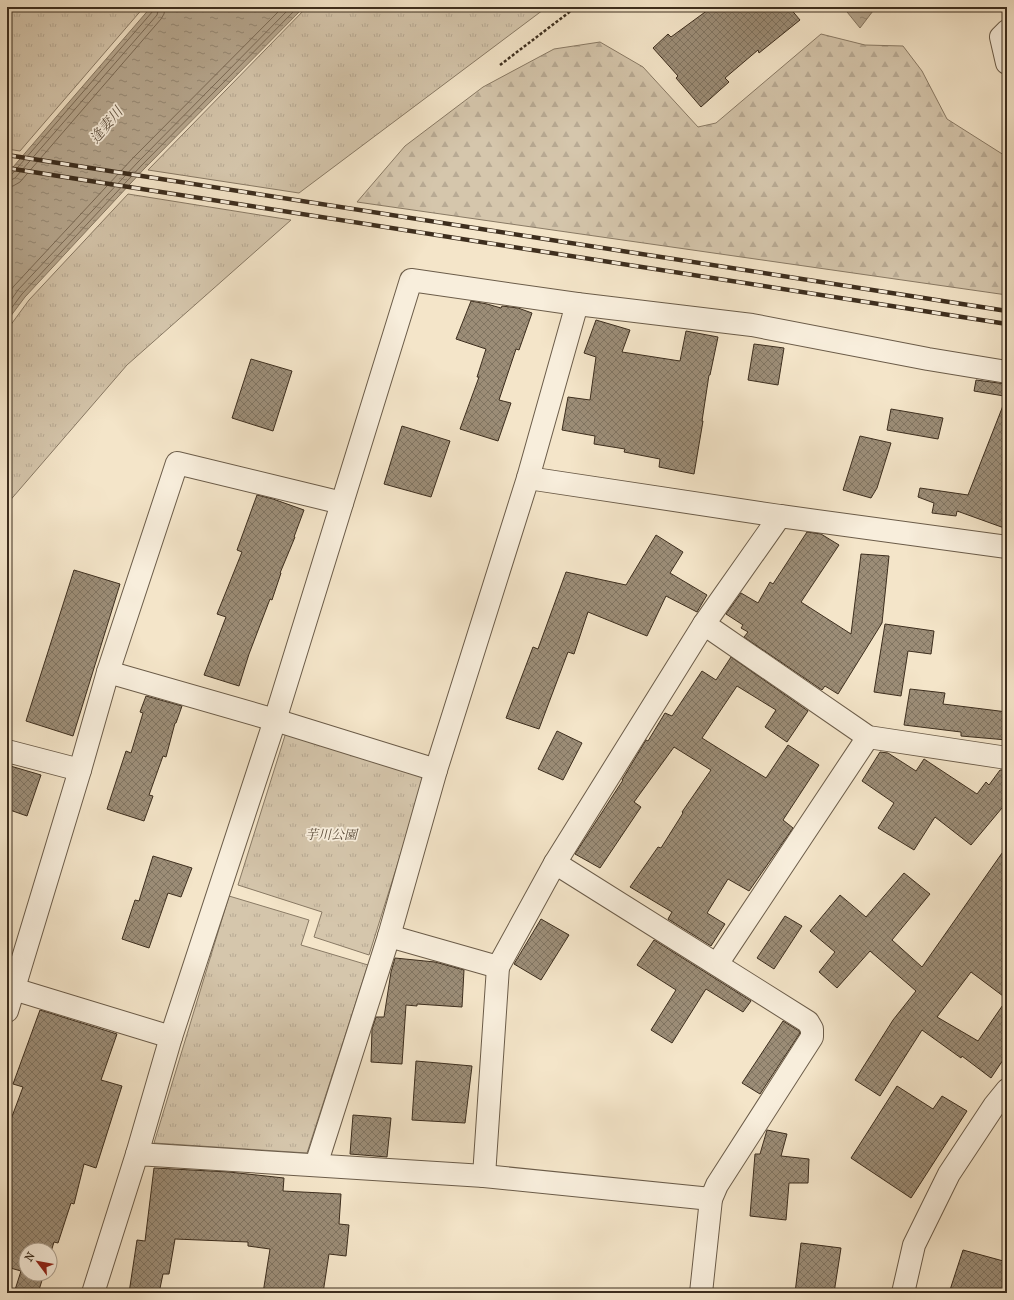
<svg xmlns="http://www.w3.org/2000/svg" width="1014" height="1300" font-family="'IM FELL French Canon','Noto Serif JP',serif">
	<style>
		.grass { fill: url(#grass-tufts); stroke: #897a65 }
		.forest { fill: url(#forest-firs); stroke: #897a65 }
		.water { fill: url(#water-ripples); stroke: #867762 }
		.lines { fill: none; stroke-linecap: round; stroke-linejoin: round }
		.shore { stroke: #7a6a56; stroke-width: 1 }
		.building { fill: url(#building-cross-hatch); stroke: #3d2e1e; fill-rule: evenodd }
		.minor-casing { stroke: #6b5c49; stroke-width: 24 }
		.path { stroke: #3d2e1e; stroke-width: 2.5; stroke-dasharray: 3 2; stroke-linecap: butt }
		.minor { stroke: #f8eedc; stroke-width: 22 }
		.rail-casing { stroke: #3d2e1e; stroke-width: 4.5 }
		.rail { stroke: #f8eedc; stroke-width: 3; stroke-dasharray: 9; stroke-linecap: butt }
		.labels { text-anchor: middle; stroke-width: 3.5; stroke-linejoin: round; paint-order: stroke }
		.park-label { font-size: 13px; font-style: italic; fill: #5b4c3a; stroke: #f8eedc }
		.water-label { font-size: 14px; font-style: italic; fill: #615240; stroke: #f8eedc }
	</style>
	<defs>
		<pattern id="grass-tufts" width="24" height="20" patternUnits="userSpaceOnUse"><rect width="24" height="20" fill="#d5c6ac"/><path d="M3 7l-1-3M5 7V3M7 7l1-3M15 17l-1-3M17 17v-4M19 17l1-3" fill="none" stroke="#b8aa94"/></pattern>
		<pattern id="forest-firs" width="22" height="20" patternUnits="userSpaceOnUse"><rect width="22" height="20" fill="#d5c6ac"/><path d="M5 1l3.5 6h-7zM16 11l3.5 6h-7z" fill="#b8aa94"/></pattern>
		<pattern id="water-ripples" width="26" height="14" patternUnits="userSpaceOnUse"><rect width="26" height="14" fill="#b6a78f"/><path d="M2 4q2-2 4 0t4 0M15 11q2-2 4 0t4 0" fill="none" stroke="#958874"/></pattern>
		<pattern id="building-cross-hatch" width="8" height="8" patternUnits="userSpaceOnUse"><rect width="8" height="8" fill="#9c8d77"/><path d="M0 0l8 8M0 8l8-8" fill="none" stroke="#807461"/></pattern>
	</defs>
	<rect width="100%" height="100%" fill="#f4e5c9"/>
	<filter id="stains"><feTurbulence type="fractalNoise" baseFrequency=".005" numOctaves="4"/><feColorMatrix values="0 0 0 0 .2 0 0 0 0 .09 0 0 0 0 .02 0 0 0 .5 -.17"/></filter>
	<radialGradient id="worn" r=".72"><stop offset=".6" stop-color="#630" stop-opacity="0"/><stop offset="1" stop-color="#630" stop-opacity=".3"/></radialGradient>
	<g class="grass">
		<polygon points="7,7 144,7 20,151 7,149"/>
		<polygon points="307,7 547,7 299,193 148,170"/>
		<polygon points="128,194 291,220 127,365 7,504 7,330 29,300"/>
		<polygon points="288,726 428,767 369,955 314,937 322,912 238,885"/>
		<polygon points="229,896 309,920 301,945 368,965 307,1153 154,1143"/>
	</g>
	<polygon class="forest" points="821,34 865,45 903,46 922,71 947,119 1007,157 1007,295 357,202 405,146 483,87 554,49 600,42 643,67 698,127 716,123"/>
	<g class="water">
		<polygon points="151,7 304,7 144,169 25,297 7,321 7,174"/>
		<polygon points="843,7 876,7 860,28"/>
	</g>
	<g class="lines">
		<g class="shore">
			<polyline points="7,176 12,174 153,11 154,7"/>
			<polyline points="7,181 11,180 15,178 157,15 159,7"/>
			<polyline points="7,187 13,186 20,182 161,19 164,14 165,7"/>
			<polyline points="7,295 14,286 133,158 283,7"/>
			<polyline points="7,306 18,290 138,162 291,7"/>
			<polyline points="7,314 22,294 141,166 298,7"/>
		</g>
	</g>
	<g class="building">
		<polygon points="712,7 789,7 800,20 759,53 758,50 725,78 729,82 701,107 676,78 678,76 653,48 668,34 671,37"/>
		<polygon points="471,301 487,304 501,308 502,306 518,308 532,313 519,350 516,349 499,400 511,403 498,441 460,429 479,377 477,377 486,349 456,339"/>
		<polygon points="596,320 630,330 622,352 680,361 686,331 718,337 710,375 709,375 702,421 703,421 694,474 659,467 660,459 624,452 625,449 594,444 595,436 562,430 568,397 590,400 596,357 584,353"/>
		<polygon points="754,344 784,348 778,385 748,380"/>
		<polygon points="251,359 292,371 273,431 232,418"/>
		<polygon points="976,380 1006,384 1004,396 974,391"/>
		<polygon points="1006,398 1007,398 1007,529 957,511 956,516 932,513 934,503 918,497 920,488 968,495"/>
		<polygon points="891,409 943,418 938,439 887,430"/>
		<polygon points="402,426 450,441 431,497 384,484"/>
		<polygon points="860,436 891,443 877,488 871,498 843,490"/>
		<polygon points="257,495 273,499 304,510 294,537 295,537 280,573 281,573 272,600 270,599 249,654 239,686 204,675 226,617 217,614 242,552 237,550"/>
		<polygon points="807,532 821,534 839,545 801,602 851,634 861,554 889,556 882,623 838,694 825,686 822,690 744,637 748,632 741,628 743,625 726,614 741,593 758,603 770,582 773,584"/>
		<polygon points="656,535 683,552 670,573 707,595 697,612 666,596 647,636 588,612 574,654 568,652 539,729 506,718 533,647 538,649 566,572 626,585"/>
		<polygon points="74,570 120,584 73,736 26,721"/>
		<polygon points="885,624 934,631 931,654 908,651 901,696 874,692"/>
		<polygon points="731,657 808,711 787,742 765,727 776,710 737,686 702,738 766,778 788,745 819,765 783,820 793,828 749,891 728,879 707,913 725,924 711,946 668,919 672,912 630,887 658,847 661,848 683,813 682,812 711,770 674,747 634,802 641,807 600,868 575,854 623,780 622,780 646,740 648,741 665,713 672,716 702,671 716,680"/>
		<polygon points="910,689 945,693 943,704 1007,712 1007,740 961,736 961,732 904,725"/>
		<polygon points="146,696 182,706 176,723 175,723 166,757 163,756 149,795 153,796 144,821 107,809 126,751 131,753 143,713 140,712"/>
		<polygon points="557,731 582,743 563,780 538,769"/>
		<polygon points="880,752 888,753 916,771 924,759 977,794 986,782 989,785 1000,770 1007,770 1007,802 971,845 935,817 914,850 878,828 894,803 862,781"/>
		<polygon points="7,765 41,775 27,816 7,809"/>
		<path d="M1007 846V1054L991 1078 962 1056 961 1058 922 1030 880 1096 855 1080 893 1020 916 991 870 951 837 988 819 972 835 952 810 931 840 895 866 917 904 873 930 894 892 940 922 967ZM971 972 1007 999 978 1041 937 1017Z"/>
		<polygon points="153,856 192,868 181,897 168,893 149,948 122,939 135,900 139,901"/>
		<polygon points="785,916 802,926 774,969 757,958"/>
		<polygon points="541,919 569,935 541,980 514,964"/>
		<polygon points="654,940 751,1001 743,1012 706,989 672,1043 651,1030 676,990 637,965"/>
		<polygon points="395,958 435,962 464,970 462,1007 417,1004 417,1006 406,1005 402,1064 371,1062 372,1029 376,1017 384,1017 391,972"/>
		<polygon points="40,1010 117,1034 101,1080 122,1086 96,1168 84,1164 74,1204 71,1203 58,1243 54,1242 50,1255 50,1250 26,1250 26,1274 44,1274 38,1293 14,1293 21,1271 7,1267 7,1130 23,1087 13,1084"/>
		<polygon points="783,1021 799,1031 800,1033 760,1094 742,1083"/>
		<polygon points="416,1061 472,1066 465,1123 412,1120"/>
		<polygon points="897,1086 933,1109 942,1096 967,1111 911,1198 851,1158"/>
		<polygon points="353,1115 391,1118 387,1157 350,1154"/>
		<polygon points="767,1130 787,1134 781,1156 809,1159 808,1183 789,1183 786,1220 750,1216 755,1154 760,1154"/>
		<polygon points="154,1168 229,1172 284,1178 283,1191 341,1194 339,1224 349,1225 346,1256 329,1254 323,1293 263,1293 270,1249 248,1246 248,1242 175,1239 169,1274 163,1274 159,1293 129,1293 137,1240 145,1241"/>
		<polygon points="801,1243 841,1248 834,1293 795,1293"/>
		<polygon points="963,1250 1007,1262 1007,1293 949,1293"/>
	</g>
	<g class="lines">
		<defs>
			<g id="minor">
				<polyline points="1007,31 1001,37 1007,63"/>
				<polyline points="577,304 752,325 928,359 1007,372"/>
				<polyline points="528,478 780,516"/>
				<polyline points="704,624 868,737 1007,758"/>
				<polyline points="108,672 275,720 436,770"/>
				<polyline points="7,751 80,770"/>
				<polyline points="555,863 808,1022 812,1029 812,1037 717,1185 711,1199 701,1293"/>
				<polyline points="717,964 868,737"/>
				<polyline points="7,987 171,1037"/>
				<polyline points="7,1011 80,770 108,672 177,463 342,503"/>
				<polyline points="137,1154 171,1037 275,720 411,280 577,304 528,478 436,770 389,936"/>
				<polyline points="316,1165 389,936 498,967 555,863 704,624 780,516 1007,547"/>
				<polyline points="484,1176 498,967"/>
				<polyline points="93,1293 137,1154 484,1176 711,1199"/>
				<polyline points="903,1293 914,1245 949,1174 994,1106 1007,1090"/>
			</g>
		</defs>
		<use href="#minor" class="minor-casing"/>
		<polyline class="path" points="500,65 576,7"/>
		<use href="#minor" class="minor"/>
		<defs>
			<g id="rail">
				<polyline points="7,155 1007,311"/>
				<polyline points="7,168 1007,324"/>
			</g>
		</defs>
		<use href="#rail" class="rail-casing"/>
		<use href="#rail" class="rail"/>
	</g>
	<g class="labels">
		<g class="park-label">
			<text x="331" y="839">芋川公園</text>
		</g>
		<g class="water-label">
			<text transform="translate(106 125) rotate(-50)" y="5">逢妻川</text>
		</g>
	</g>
	<rect width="1014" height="1300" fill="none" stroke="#f4e5c9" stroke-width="24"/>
	<rect x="8" y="8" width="998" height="1284" fill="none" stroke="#3d2e1e" stroke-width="2"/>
	<rect x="12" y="12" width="990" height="1276" fill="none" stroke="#3d2e1e"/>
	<g transform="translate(38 1262) rotate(302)"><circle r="19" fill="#f8eedc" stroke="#ada190"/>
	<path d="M0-3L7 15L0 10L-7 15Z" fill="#8f2418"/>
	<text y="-6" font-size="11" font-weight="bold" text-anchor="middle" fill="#3d2e1e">N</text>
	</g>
	<rect width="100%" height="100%" filter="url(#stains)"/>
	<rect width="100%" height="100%" fill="url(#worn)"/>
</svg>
